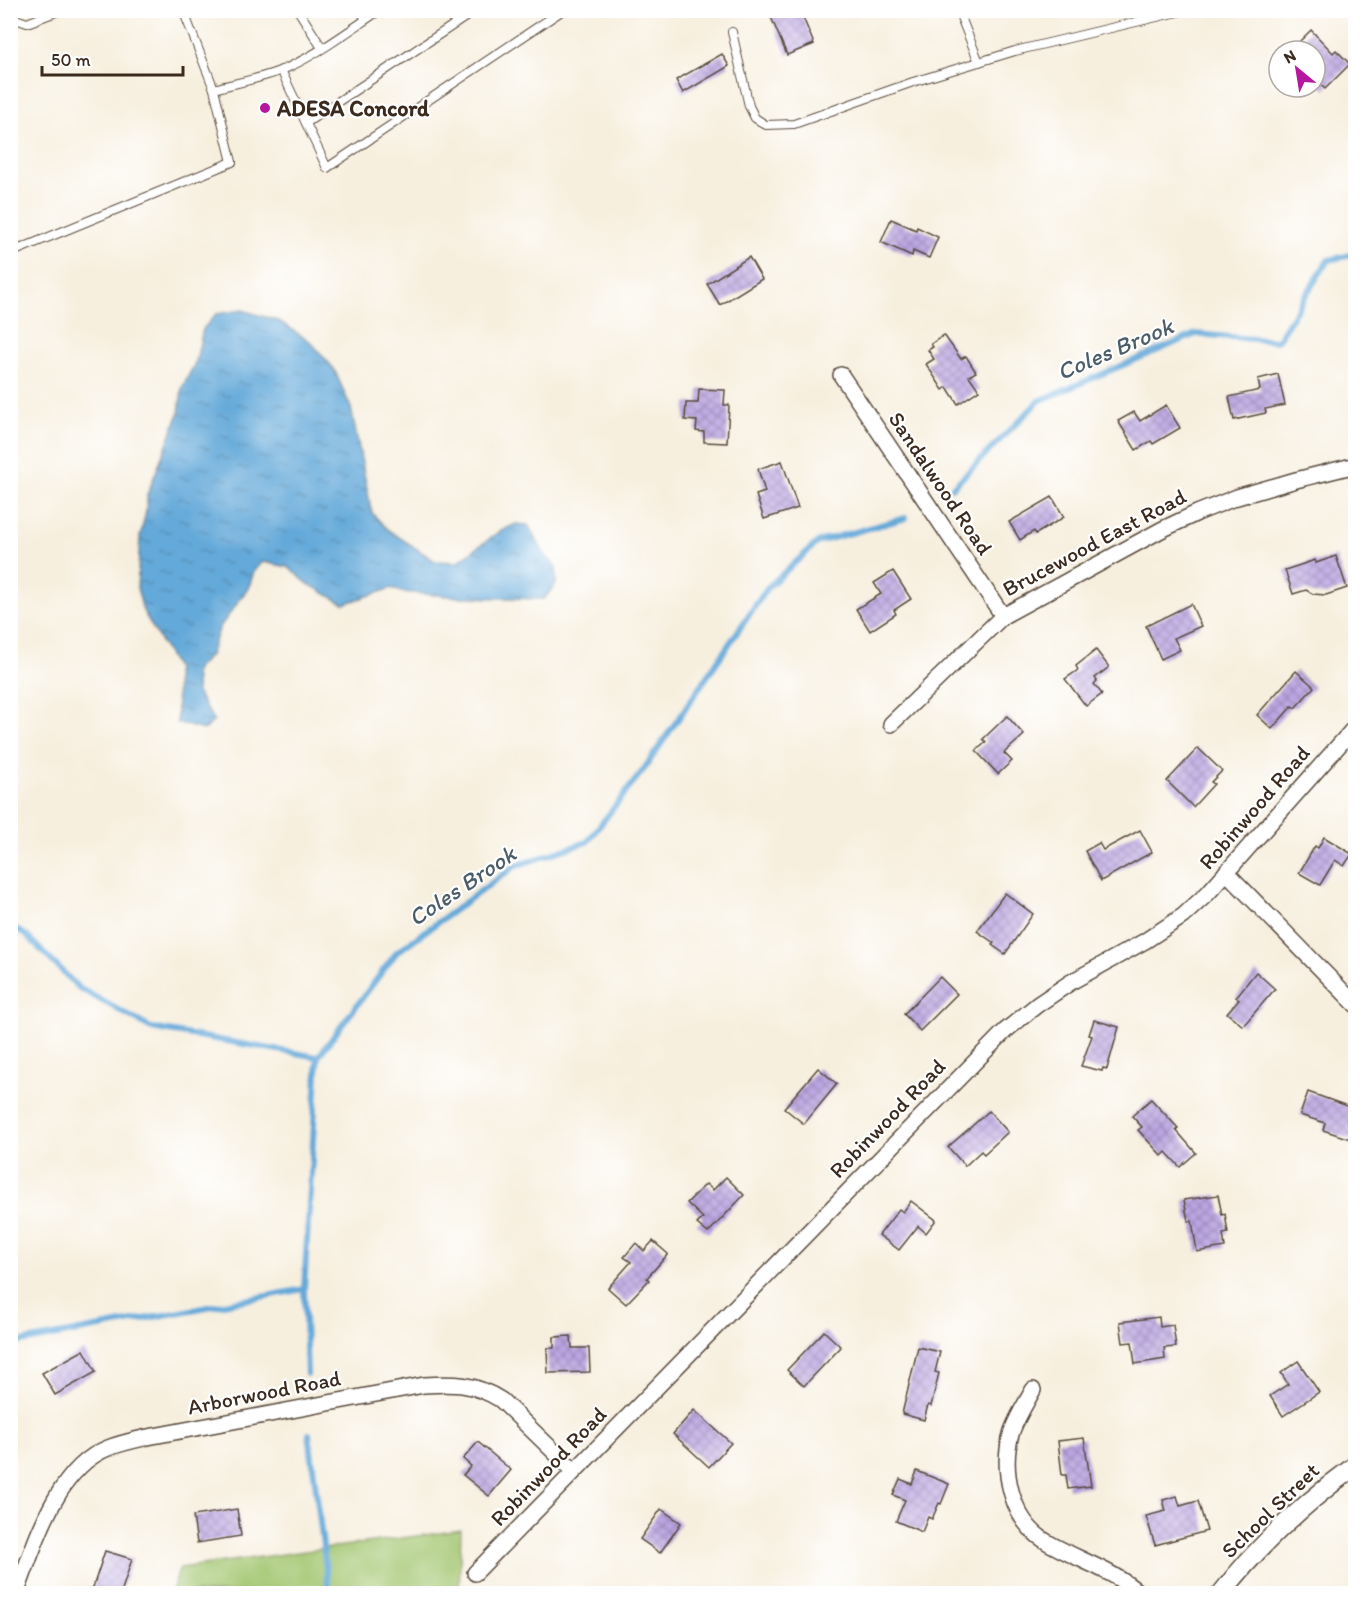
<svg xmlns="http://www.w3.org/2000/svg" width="1366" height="1604" font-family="Itim,sans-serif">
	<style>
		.green { fill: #a3c66f; stroke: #6f7846; stroke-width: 1.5 }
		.water { fill: url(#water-ripples); stroke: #4f6a7c; stroke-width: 1.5 }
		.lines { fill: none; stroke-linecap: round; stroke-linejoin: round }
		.stream { stroke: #63a9d9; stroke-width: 6 }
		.building { fill: url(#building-cross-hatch) }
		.service-casing { stroke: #57483b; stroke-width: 10 }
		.minor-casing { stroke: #57483b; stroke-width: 18 }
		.tertiary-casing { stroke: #57483b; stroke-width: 21 }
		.service { stroke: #fff; stroke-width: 8 }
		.minor { stroke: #fff; stroke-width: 15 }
		.tertiary { stroke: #fff; stroke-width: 18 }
		.poi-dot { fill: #b5179e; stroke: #fff; stroke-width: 2 }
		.labels { text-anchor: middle; stroke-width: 4.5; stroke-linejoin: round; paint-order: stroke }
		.poi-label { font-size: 22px; font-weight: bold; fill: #3b2a1e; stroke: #fff; text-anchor: start }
		.street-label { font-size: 22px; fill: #3b2a1e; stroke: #fff }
		.water-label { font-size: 24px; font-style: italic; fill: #4b5d69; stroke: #fff }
	</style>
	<defs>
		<pattern id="water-ripples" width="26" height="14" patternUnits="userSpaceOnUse" patternTransform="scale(1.5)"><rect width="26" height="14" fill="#63a9d9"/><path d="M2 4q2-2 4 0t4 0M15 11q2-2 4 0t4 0" fill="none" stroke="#538aaf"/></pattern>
		<pattern id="building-cross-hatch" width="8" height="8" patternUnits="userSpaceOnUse" patternTransform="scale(1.5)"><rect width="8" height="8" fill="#bca6e2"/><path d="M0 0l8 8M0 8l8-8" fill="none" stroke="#9a87b7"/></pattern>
	</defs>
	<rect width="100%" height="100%" fill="#fff"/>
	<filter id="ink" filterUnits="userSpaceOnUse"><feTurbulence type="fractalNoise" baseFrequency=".0167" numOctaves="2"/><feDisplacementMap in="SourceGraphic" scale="12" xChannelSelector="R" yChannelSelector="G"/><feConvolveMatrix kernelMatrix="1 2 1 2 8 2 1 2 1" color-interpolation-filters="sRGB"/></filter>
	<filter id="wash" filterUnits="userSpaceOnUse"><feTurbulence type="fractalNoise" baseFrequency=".008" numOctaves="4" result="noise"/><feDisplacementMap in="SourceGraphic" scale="24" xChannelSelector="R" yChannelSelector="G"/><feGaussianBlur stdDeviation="1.35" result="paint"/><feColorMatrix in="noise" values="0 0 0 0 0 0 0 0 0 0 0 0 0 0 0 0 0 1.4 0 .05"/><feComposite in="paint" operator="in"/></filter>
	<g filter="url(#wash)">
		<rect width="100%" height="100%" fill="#f7efde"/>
		<polygon class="green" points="461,1530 459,1593 171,1593 180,1568"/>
		<polygon class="water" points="242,310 279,321 311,342 334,369 351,408 372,513 388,530 435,561 457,562 499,532 516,524 528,525 544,553 556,567 556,584 544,599 460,597 401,592 392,588 344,604 308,584 288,567 263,562 254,571 249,587 220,627 210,655 195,671 197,693 214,721 204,730 177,723 176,668 143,611 137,588 140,537 147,507 147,495 179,413 182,388 196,361 203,329 216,314"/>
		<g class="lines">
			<g class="stream">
				<polyline points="952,488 1039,401 1196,334 1277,341 1328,260 1356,254"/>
				<polyline points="10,926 26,935 79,988 151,1028 318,1057 397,952 515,866 587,842 644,769 768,587 818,542 906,518"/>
				<polyline points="10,1344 304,1289"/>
				<polyline points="307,1374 304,1289 318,1057"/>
				<polyline points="309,1434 329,1594"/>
			</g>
		</g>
		<g id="blocks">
			<g class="building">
				<polygon points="768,10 800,10 814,44 787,55"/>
				<polygon points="1311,30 1333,53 1336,50 1350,64 1325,89 1315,79 1315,51 1290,51"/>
				<polygon points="722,54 729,66 683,93 676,80"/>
				<polygon points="891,219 916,230 917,227 938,237 929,258 913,251 912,256 881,242"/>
				<polygon points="749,257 762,279 720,305 707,284"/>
				<polygon points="944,335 961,359 966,356 976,372 969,376 979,390 958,404 947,387 943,390 926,364 934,359 928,350 933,347 931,344"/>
				<polygon points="1278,374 1285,405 1265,409 1266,413 1234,420 1229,397 1260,390 1258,379"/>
				<polygon points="699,389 725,390 724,405 729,405 727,443 704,442 704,432 696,431 697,421 685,420 686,403 698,403"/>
				<polygon points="1166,405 1180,428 1153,444 1151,441 1136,450 1118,421 1134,412 1140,421"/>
				<polygon points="782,461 798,508 764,519 756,495 765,492 758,469"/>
				<polygon points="1052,497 1064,517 1036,534 1034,531 1020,540 1009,522"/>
				<polygon points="1336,556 1347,588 1326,595 1313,594 1306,590 1293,594 1285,570 1315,560 1316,563"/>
				<polygon points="893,571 911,599 894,610 896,614 870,631 856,609 881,594 874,583"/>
				<polygon points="1191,604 1201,626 1174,638 1180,650 1161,659 1146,626"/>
				<polygon points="1096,650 1109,667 1095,678 1097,681 1094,684 1102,694 1086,706 1065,679 1078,670 1076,666"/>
				<polygon points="1296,671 1314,687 1295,708 1292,706 1272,729 1257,715"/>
				<polygon points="1007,716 1024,735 1004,753 1012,761 998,774 976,751 986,742 983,739"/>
				<polygon points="1198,748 1222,771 1211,782 1214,784 1193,807 1167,781"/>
				<polygon points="1140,830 1152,852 1101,881 1085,851 1099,843 1103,850"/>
				<polygon points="1324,837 1352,854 1344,866 1335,860 1320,885 1299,873 1315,846 1318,848"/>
				<polygon points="1005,893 1033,914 1005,954 992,945 994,943 977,931"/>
				<polygon points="1256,972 1275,989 1243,1026 1227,1013 1239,999 1236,997"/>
				<polygon points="940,977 957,994 920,1031 904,1014"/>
				<polygon points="1094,1020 1119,1027 1107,1069 1103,1068 1102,1071 1081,1066 1092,1036 1089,1035"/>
				<polygon points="818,1068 837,1084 804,1124 784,1108"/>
				<polygon points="1308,1092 1356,1109 1356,1141 1323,1130 1325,1123 1300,1115"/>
				<polygon points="1151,1099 1178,1128 1176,1130 1196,1153 1180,1167 1166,1152 1162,1156 1138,1130 1142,1127 1132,1116"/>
				<polygon points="989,1111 1008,1132 984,1154 981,1151 965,1166 948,1147"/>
				<polygon points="726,1177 744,1195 708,1233 697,1224 703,1218 687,1203 706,1184 713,1190"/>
				<polygon points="1218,1195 1222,1215 1225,1214 1228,1233 1223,1234 1225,1247 1197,1252 1192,1221 1188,1221 1184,1200"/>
				<polygon points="911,1201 936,1220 926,1233 918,1226 899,1250 879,1235 899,1209 903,1212"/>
				<polygon points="653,1241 668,1254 647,1278 649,1280 626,1304 608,1288 631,1262 624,1257 636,1243 644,1251"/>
				<polygon points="1159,1317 1160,1327 1173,1325 1176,1347 1164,1348 1165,1359 1135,1364 1132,1342 1123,1343 1120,1322"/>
				<polygon points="824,1331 841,1347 804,1386 787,1370"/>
				<polygon points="571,1336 572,1348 589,1348 590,1372 548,1373 547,1348 554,1348 554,1337"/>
				<polygon points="918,1347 940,1352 935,1372 939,1373 931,1406 928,1405 924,1420 902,1414"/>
				<polygon points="84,1350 96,1372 55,1395 42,1373"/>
				<polygon points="1298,1361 1319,1392 1283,1416 1270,1396 1288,1384 1281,1373"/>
				<polygon points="694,1410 731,1443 709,1467 673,1434"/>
				<polygon points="1084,1438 1091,1486 1068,1489 1066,1475 1062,1475 1058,1441"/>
				<polygon points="478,1442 511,1470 489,1496 463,1475 471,1466 463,1459"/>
				<polygon points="917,1471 949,1484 941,1504 939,1503 932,1519 928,1517 922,1532 896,1521 905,1500 893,1495 900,1479 912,1484"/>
				<polygon points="1177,1496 1180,1506 1198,1501 1207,1531 1155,1545 1146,1516 1166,1511 1163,1500"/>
				<polygon points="237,1509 241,1536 197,1543 193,1516"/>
				<polygon points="661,1509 681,1523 660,1553 640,1539"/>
				<polygon points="105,1551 132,1559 121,1593 91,1593"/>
			</g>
		</g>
	</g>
	<g filter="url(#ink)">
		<use href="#blocks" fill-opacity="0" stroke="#57483b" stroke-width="1.5"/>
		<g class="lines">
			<defs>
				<g id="service">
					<polyline points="183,10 214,89"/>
					<polyline points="298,10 322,48"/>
					<polyline points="360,10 366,19"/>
					<polyline points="958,10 979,62"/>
					<polyline points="10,17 27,23 61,10"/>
					<polyline points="732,32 749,106 755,118 766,125 794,124 913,82 1015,51 1186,10"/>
					<polyline points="281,70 327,168 563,10"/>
					<polyline points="306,123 476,10"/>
					<path d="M10 253 232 162 214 89C239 82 266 78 289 67 321 52 350 30 380 10"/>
				</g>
				<g id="minor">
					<polyline points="841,375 1003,616"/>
					<polyline points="891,724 1003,616 1161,530 1197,513 1237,497 1296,480 1356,465"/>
					<polyline points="1226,872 1356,1005"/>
					<path d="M1033 1390C1026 1403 1017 1417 1012 1431 1000 1469 1011 1521 1047 1542 1078 1560 1113 1570 1140 1594"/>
					<polyline points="475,1573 1005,1031 1037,1005 1071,982 1145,941 1183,916 1208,893 1356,726"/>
					<path d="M16 1594C35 1545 55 1469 108 1448 121 1443 135 1440 148 1437L424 1385C455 1383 474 1383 501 1400L574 1471"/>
				</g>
				<path id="tertiary" d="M1221 1594C1259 1544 1306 1502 1356 1465"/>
			</defs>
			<use href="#service" class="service-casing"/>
			<use href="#minor" class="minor-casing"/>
			<use href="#tertiary" class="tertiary-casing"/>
			<use href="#service" class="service"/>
			<use href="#minor" class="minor"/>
			<use href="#tertiary" class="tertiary"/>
		</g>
	</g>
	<circle class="poi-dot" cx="265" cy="108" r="6"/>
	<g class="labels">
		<g class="poi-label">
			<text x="277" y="116">ADESA Concord</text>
		</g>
		<g class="street-label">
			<text transform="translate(941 483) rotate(56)" y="8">Sandalwood Road</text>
			<text transform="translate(1094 542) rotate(-28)" y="8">Brucewood East Road</text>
			<text transform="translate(1254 807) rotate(-49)" y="8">Robinwood Road</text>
			<text transform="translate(887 1118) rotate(-46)" y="8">Robinwood Road</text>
			<text transform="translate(264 1392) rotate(-11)" y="8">Arborwood Road</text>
			<text transform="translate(548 1466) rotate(-46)" y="8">Robinwood Road</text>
			<text transform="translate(1270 1510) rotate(-44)" y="8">School Street</text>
		</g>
		<g class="water-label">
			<text transform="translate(1115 349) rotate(-23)" y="8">Coles Brook</text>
			<text transform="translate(462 886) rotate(-34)" y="8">Coles Brook</text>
		</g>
	</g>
	<rect width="1366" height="1604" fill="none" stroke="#fff" stroke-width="36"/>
	<g transform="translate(1297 69) rotate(330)"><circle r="28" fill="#ffffff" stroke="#b1aaa5" stroke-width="1.5"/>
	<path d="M0-4.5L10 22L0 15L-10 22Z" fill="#b5179e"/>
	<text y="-9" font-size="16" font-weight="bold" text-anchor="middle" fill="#3b2a1e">N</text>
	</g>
	<path d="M42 66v9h141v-9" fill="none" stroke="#3b2a1e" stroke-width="3"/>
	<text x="51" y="66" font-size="18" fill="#3b2a1e" stroke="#ffffff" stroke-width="4.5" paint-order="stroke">50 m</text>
</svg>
